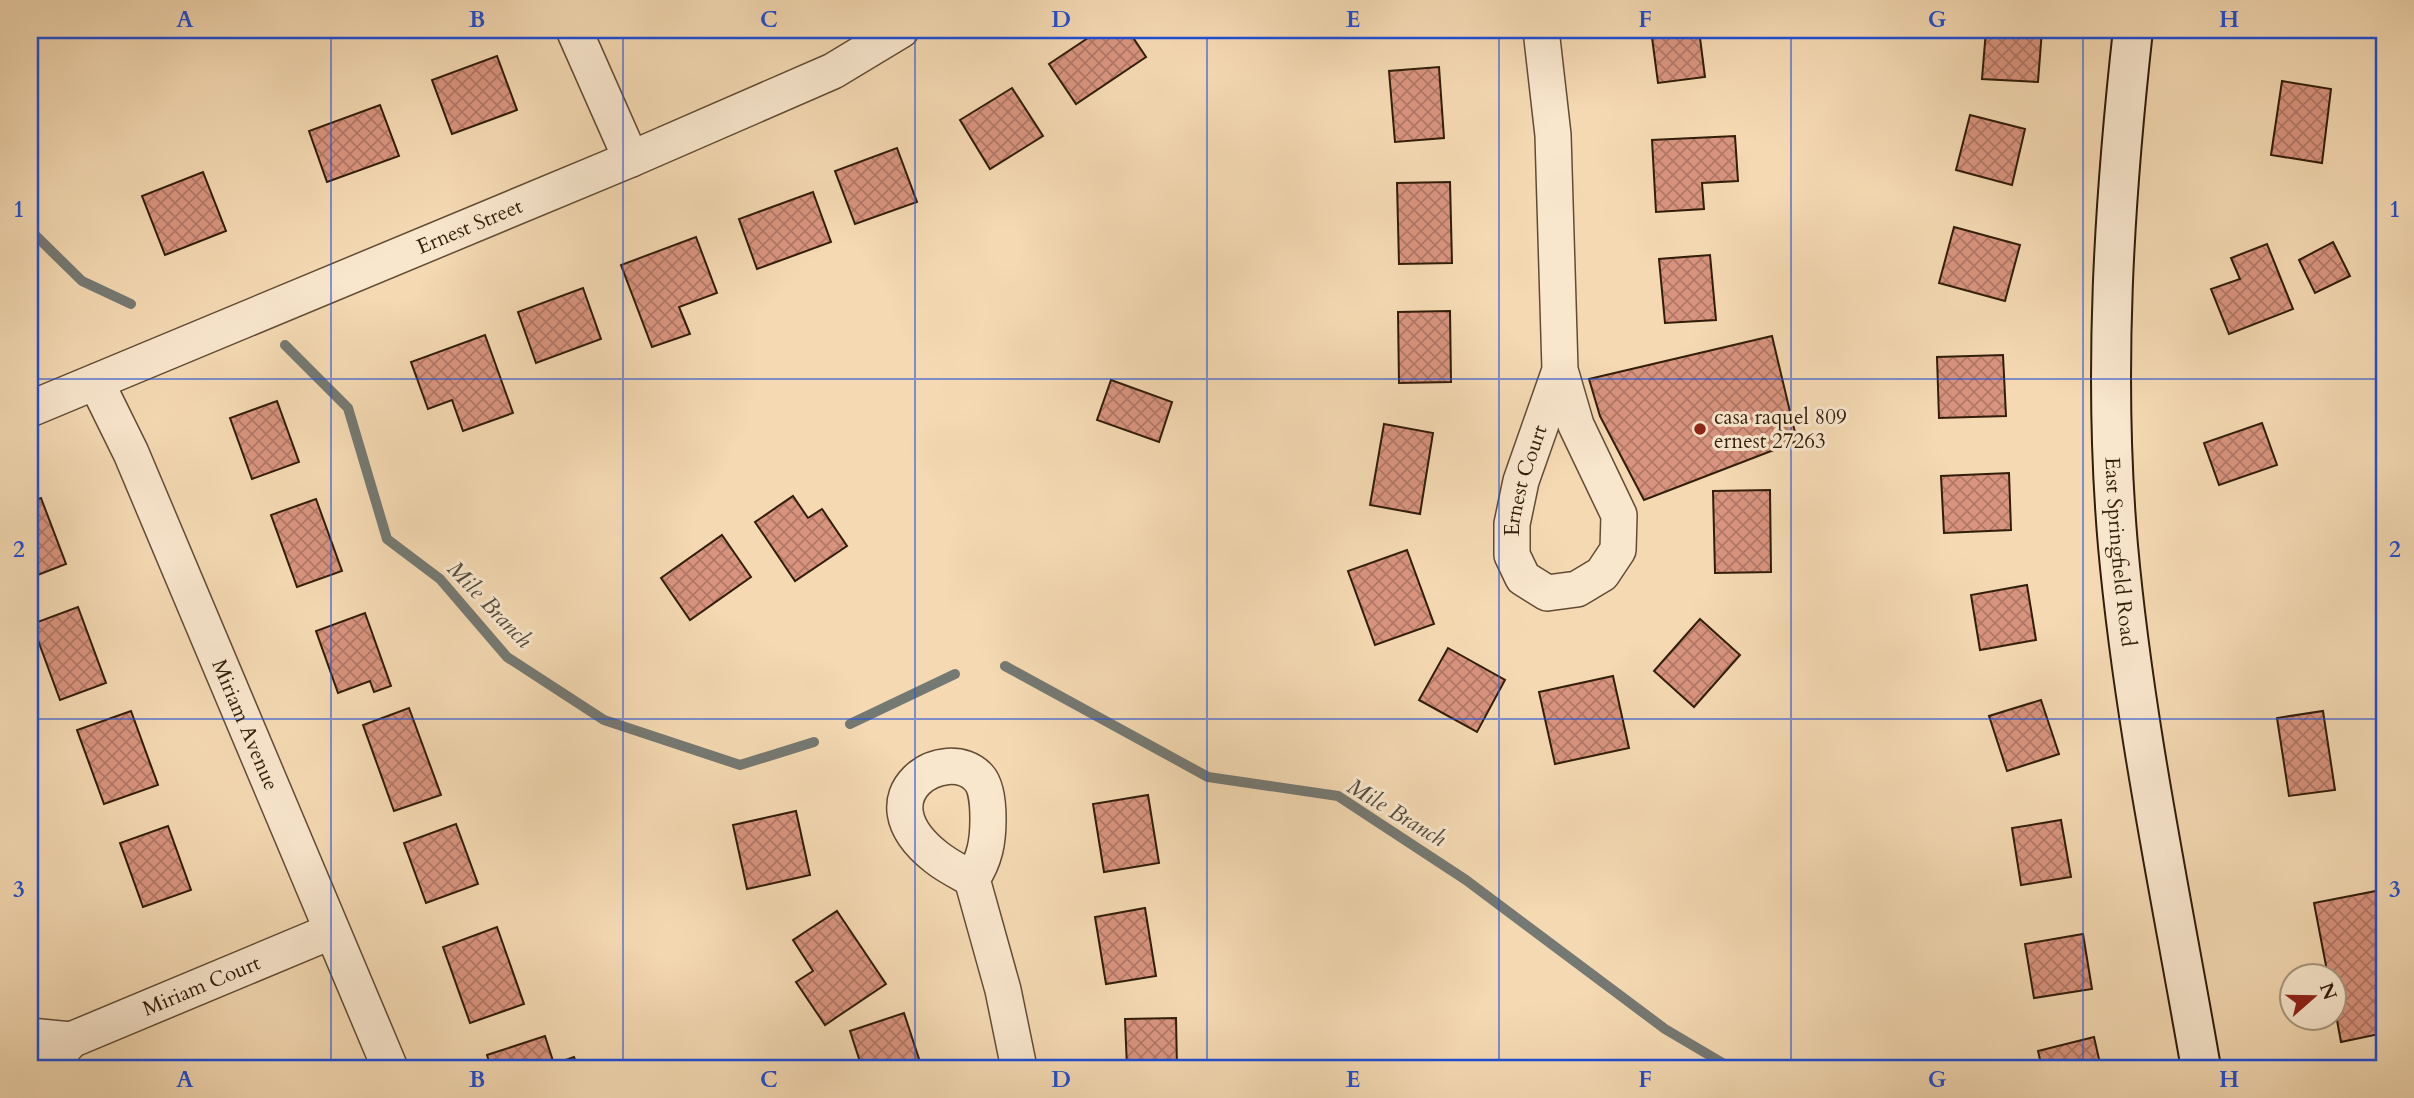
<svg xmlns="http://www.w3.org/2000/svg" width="2414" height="1098" font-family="Cardo,serif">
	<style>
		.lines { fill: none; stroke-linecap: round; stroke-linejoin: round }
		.stream { stroke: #757973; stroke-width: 10 }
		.building { fill: url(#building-cross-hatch); stroke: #311d0a; stroke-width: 2 }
		.street-casing { stroke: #624c34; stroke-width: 38 }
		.secondary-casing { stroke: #311d0a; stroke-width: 42 }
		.street { stroke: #f8e6cd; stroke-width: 35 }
		.secondary { stroke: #f8e6cd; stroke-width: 38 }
		.grid { fill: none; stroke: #1d4ed8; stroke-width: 2; stroke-opacity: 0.55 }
		.poi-dot { fill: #8f2418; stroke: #f8e6cd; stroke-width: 2.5 }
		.labels { text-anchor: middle; stroke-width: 6; stroke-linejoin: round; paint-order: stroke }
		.street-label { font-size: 21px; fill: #311d0a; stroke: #f8e6cd }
		.poi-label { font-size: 21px; fill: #311d0a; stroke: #f8e6cd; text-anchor: start }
		.water-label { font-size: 23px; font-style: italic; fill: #534b3f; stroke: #f8e6cd }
		.neatline { fill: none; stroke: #1d4ed8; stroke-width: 2.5 }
		.grid-label { font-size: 23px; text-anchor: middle; font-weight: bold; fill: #1d4ed8 }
	</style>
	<defs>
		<pattern id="building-cross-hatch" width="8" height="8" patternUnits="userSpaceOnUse" patternTransform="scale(1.75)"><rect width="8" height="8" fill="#d9947f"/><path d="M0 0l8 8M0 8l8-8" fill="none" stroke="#b17866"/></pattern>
	</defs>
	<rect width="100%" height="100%" fill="#f4d9b2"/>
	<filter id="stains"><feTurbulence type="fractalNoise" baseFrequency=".00286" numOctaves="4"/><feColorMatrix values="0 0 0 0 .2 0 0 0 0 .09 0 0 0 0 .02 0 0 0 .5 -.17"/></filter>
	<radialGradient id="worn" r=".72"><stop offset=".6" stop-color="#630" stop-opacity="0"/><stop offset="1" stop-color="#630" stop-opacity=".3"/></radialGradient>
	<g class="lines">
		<g class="stream">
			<polyline points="30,230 82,281 131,304"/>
			<polyline points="285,345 348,408 387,539 440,579 507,657 604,720 740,765 814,742"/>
			<polyline points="1005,666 1208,777 1338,796 1466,880 1665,1029 1731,1068"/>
			<polyline points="850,724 955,674"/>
		</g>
	</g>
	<g class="building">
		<polygon points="1100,30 1128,30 1146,57 1076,104 1049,64"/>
		<polygon points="1164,30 1179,30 1168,37"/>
		<polygon points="1651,30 1699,30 1705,77 1658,83"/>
		<polygon points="1986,30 2042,30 2038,82 1982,79"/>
		<polygon points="497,56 517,110 452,134 432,80"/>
		<polygon points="1439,67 1444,138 1395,142 1389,71"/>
		<polygon points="2282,81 2331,89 2322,163 2271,155"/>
		<polygon points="1012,88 1043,136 990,169 960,120"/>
		<polygon points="380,105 399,156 327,182 309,131"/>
		<polygon points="1970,115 2025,129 2012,185 1956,170"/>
		<polygon points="1735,136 1738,181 1702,183 1704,209 1656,212 1652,140"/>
		<polygon points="897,148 917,202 855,224 835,171"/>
		<polygon points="203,172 226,231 165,255 142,196"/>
		<polygon points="1450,182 1452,263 1399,264 1397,183"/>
		<polygon points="813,192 831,242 757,269 739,219"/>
		<polygon points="1954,227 2020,245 2005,301 1939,283"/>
		<polygon points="696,237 717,293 679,307 690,334 652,347 621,265"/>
		<polygon points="2333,242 2350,276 2315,293 2299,260"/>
		<polygon points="2267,244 2293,309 2229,334 2211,289 2240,279 2231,258"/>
		<polygon points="1710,255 1716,320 1665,323 1659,259"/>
		<polygon points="583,288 601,339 536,363 518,312"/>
		<polygon points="1450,311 1451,382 1399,383 1398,312"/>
		<polygon points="485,335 513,413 463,431 452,400 428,409 411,362"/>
		<polygon points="1772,336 1797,441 1644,500 1600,416 1589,379"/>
		<polygon points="2003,355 2006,416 1939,418 1937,357"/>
		<polygon points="1111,380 1172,402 1159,442 1097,420"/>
		<polygon points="277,401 299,462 252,479 230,418"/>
		<polygon points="2262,423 2277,465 2219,485 2204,443"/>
		<polygon points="1384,424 1433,433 1420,514 1370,505"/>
		<polygon points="2009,473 2011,530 1944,533 1941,476"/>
		<polygon points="1770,490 1771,572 1715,573 1713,491"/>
		<polygon points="793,496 808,518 822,509 847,546 795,581 755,522"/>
		<polygon points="41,498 66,564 30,578 30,502"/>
		<polygon points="316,499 342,571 297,587 271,515"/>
		<polygon points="722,535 751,577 690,620 661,578"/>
		<polygon points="1407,550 1434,624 1375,645 1348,571"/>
		<polygon points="2027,585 2036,640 1980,650 1971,595"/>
		<polygon points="78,607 106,683 60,700 32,624"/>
		<polygon points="365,613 391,686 374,692 370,681 338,693 316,631"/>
		<polygon points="1700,619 1740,655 1694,707 1654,671"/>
		<polygon points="1448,648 1505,680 1477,732 1419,700"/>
		<polygon points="1613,676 1629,748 1555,764 1539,692"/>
		<polygon points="2041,700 2059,754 2007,771 1989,716"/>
		<polygon points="409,708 441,795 394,811 363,725"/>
		<polygon points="131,711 158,785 104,804 77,730"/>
		<polygon points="2323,711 2335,790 2289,796 2277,718"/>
		<polygon points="1148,795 1159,863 1104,872 1093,804"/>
		<polygon points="796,811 810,875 747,889 733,825"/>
		<polygon points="2061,820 2071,877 2021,885 2012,828"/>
		<polygon points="456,824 478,884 426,903 404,843"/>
		<polygon points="168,826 191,890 143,907 120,843"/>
		<polygon points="2376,891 2384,932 2384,1033 2341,1042 2334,1004 2334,976 2328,976 2314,903"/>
		<polygon points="1145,908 1156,976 1106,984 1095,917"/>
		<polygon points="837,911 886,984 825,1025 796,982 813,971 793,940"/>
		<polygon points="497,927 524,1004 470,1023 443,947"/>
		<polygon points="2083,934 2092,989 2034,998 2025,944"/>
		<polygon points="904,1013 922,1068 862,1068 850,1031"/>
		<polygon points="1176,1018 1177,1068 1127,1068 1125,1019"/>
		<polygon points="545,1036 554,1064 574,1057 578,1068 491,1068 487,1055"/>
		<polygon points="2094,1037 2101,1068 2042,1068 2038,1051"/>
	</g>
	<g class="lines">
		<defs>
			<g id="street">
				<polyline points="574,30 631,159"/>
				<path id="s1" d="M1541 30 1553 135 1560 370 1576 425 1619 515 1618 550 1602 574 1577 589 1547 593 1523 578 1512 555V524L1521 481 1560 370"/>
				<path id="s2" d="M96 382 131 453 390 1068"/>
				<path id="s3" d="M30 409 631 159 833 71 901 30"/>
				<path d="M972 879C985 859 988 842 988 819 988 807 987 787 979 778 947 742 858 795 936 857 947 866 960 872 972 879L1003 990 1019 1068"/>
				<polyline points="30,1036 71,1040"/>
				<path id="s4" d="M47 1068 71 1040 332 931"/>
			</g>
			<g id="secondary">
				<path id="s5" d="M2133 30C2114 201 2103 374 2118 546 2134 722 2171 895 2201 1068"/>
			</g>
		</defs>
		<use href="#street" class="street-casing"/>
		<use href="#secondary" class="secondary-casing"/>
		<use href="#street" class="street"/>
		<use href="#secondary" class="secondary"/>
	</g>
	<path class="grid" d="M331 30V1068M623 30V1068M915 30V1068M1207 30V1068M1499 30V1068M1791 30V1068M2083 30V1068M30 379H2384M30 719H2384"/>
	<circle class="poi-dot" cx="1700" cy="429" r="7"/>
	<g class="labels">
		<g class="street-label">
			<text dy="7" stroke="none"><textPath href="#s3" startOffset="476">Ernest Street</textPath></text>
			<text dy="7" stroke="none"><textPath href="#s1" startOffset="751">Ernest Court</textPath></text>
			<text dy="7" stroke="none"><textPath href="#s5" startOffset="523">East Springfield Road</textPath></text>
			<text dy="7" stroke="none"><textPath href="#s2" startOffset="374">Miriam Avenue</textPath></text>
			<text dy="7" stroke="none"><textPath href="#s4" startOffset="178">Miriam Court</textPath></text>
		</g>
		<g class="poi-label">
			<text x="1714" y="424">casa raquel 809<tspan x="1714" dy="24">ernest 27263</tspan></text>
		</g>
		<g class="water-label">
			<text transform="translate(490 604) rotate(46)" y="8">Mile Branch</text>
			<text transform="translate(1397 812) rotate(31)" y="8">Mile Branch</text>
		</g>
	</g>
	<rect width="2414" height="1098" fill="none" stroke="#f4d9b2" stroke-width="77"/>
	<g transform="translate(2313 997) rotate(70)"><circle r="33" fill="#f8e6cd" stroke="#a8967f" stroke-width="2"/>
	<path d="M0-5L12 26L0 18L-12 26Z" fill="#8f2418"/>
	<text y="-10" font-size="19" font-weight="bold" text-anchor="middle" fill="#311d0a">N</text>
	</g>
	<rect x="38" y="38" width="2338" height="1022" class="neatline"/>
	<g class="grid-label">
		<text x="185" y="27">A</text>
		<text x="477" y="27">B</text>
		<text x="769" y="27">C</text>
		<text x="1061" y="27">D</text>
		<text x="1353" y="27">E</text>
		<text x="1645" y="27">F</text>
		<text x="1937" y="27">G</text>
		<text x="2229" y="27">H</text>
		<text x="19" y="217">1</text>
		<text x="2395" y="217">1</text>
		<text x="19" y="557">2</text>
		<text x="2395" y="557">2</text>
		<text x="19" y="897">3</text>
		<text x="2395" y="897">3</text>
		<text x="185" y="1087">A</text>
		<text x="477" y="1087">B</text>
		<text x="769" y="1087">C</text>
		<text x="1061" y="1087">D</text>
		<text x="1353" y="1087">E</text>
		<text x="1645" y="1087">F</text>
		<text x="1937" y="1087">G</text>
		<text x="2229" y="1087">H</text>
	</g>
	<rect width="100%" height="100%" filter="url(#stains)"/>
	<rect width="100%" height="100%" fill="url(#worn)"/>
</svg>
